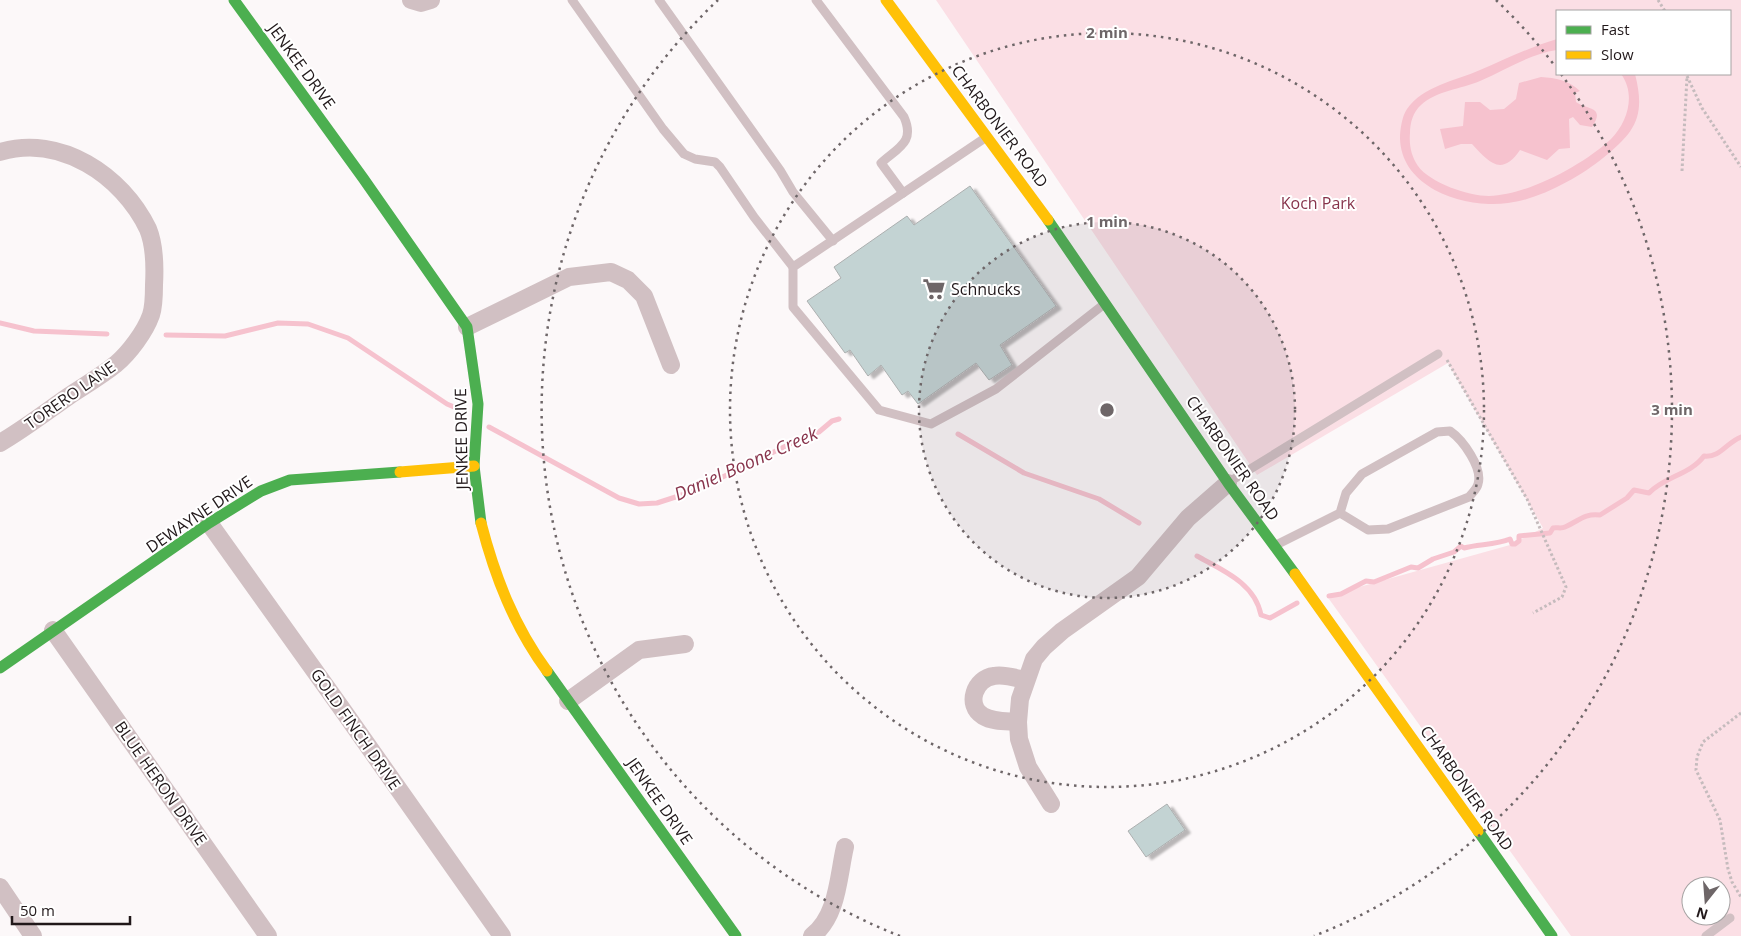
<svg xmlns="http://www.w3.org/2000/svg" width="1741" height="936" font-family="'Open Sans',sans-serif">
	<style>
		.green { fill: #fbdfe5; fill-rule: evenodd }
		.water { fill: #f6c2ce }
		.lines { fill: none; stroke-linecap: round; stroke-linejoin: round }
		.stream { stroke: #f6c2ce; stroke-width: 5 }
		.building { fill: #c3d3d3; stroke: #acafaf; filter: url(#shadow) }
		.path { stroke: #c5bbbd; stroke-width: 3; stroke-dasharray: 2.5 2.5; stroke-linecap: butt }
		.lane { stroke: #d1c0c3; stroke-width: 9 }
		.street { stroke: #d1c0c3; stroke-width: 18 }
		.fast { stroke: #4caf50; stroke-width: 11 }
		.slow { stroke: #ffc107; stroke-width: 11 }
		.ring { fill: none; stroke: #6e6668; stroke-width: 2.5; stroke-dasharray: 2.5 5 }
		.labels { text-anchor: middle; stroke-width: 4; stroke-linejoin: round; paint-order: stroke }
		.street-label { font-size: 16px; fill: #21181a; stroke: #fff }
		.park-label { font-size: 16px; fill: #87334b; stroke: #fff }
		.poi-label { font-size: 16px; fill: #21181a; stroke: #fff; text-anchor: start }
		.water-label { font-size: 18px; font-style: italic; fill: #88344c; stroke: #fff }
		.centre { fill: #6e6668; stroke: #fff; stroke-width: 2.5 }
		.ring-label { font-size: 15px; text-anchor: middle; font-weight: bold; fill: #6e6668; stroke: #fff; stroke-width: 4; stroke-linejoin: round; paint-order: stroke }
	</style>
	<defs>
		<filter id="shadow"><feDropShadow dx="5.5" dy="3" stdDeviation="1" flood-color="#0004"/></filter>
	</defs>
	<rect width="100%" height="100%" fill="#fcf8f9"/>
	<path class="green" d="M936 0H1741V936H1571L1329 599 1345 591 1510 545 1543 528 1448 363 1257 475ZM1557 11H1730V74H1557ZM1691 886H1721V916H1691Z"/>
	<g class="water">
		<path d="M1557 39V50C1529 54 1506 70 1480 81 1461 89 1436 91 1421 105 1413 112 1410 123 1410 133 1409 145 1411 156 1418 166 1430 183 1469 196 1489 196 1528 195 1583 165 1611 139 1628 122 1636 94 1621 74H1635C1646 117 1635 132 1603 158 1580 177 1538 200 1508 203 1466 209 1401 189 1400 138 1400 130 1402 116 1407 109 1423 86 1455 81 1480 70 1506 59 1530 47 1557 39Z"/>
		<path d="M1541 77C1556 78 1568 80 1580 91L1575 93 1576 102C1587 110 1606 106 1592 127L1580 125 1573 117 1569 119 1570 148 1559 149 1547 160 1520 150C1501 178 1488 161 1472 144H1461L1445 149 1440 129 1463 126 1465 102H1480L1490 110 1504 109 1516 99 1519 83Z"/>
	</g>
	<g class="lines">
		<g class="stream">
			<polyline points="0,323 34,331 107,334"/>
			<polyline points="166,335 225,336 278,323 308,324 348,338 447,404 461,410"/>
			<polyline points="489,427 619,498 639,504 657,503 694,491 796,441 819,432 832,421 839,419"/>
			<polyline points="958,434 1024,473 1099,499 1139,523"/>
			<path d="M1197 556C1222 570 1255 583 1261 615L1270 618 1297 603"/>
			<path d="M1329 596 1341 594 1366 581 1374 582 1411 567 1418 568 1433 559 1454 552 1461 546 1464 548C1478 544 1496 545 1510 539L1512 544H1515L1519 541V536L1550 533 1553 528C1557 527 1561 529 1565 527 1579 521 1584 513 1600 515L1627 498 1634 490 1649 493C1664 477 1691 474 1704 456 1720 458 1727 442 1741 437"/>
		</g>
	</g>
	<g class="building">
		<polygon points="970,186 1056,306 1000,345 1012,365 989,380 976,363 918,404 908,391 902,395 881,365 868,376 850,350 845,353 807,301 841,278 834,267 907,216 914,225"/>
		<polygon points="1167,804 1185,830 1146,857 1128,831"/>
	</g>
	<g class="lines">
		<g class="path">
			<polyline points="1658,0 1665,11"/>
			<polyline points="1687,76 1702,108 1741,167"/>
			<polyline points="1682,171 1687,77"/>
			<polyline points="1447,360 1527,499 1566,587 1562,597 1533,613"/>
			<polyline points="1741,713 1703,742 1697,757 1696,770 1720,820 1728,869 1732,882 1741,897"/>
		</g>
		<g class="lane">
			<polyline points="572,0 663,129 684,154 695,159 715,162 720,167 754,217 793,267"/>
			<polyline points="659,0 780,170 793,192 833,241"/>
			<path d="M816 0 904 117C915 142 899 147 881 163L903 193"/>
			<polyline points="985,138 793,267 793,307 879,410 931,424 996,389 1103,305"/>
			<polyline points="1229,482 1438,354"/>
			<path d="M1276 545 1340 513 1346 493 1362 474 1437 432 1450 431C1463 440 1483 468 1478 484 1477 489 1472 493 1469 497L1388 529 1368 530 1340 513"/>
			<polyline points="1706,936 1730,918"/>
		</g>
		<g class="street">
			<polyline points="411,0 421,3 431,0"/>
			<path d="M0 152C60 134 122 175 148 229 155 246 155 267 154 285 154 294 154 306 151 315 145 332 129 353 116 364 101 376 84 386 69 396 46 412 24 429 0 443"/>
			<polyline points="467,327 569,277 611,272 628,280 644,296 671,365"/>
			<polyline points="209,523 342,709 502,936"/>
			<polyline points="53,630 268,936"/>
			<polyline points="568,701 639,650 685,644"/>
			<path d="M1018 722C1006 721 993 722 983 716 965 705 975 678 994 676 1004 674 1016 678 1025 680"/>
			<polyline points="1051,804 1028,767 1019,739 1018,722 1020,699 1034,659 1044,647 1062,631 1138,577 1188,518 1228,483"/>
			<polyline points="0,887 33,936"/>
			<path d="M812 936C838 916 838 877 845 847"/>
		</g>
		<g class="fast">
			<polyline points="234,0 363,178 467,327 478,404 474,466 481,523"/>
			<polyline points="1048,220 1228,483 1295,574"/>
			<polyline points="0,668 209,523 261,491 290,480 400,472"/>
			<polyline points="547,671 736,936"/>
			<polyline points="1478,831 1552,936"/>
		</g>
		<g class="slow">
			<polyline points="886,0 1048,220"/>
			<polyline points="400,472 474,466"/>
			<path d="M481 523C495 577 514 626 547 671"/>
			<polyline points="1295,574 1478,831"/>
		</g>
	</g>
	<circle cx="1107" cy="410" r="188" fill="#6e6668" fill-opacity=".12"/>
	<g class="ring">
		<circle cx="1107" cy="410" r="188"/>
		<circle cx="1107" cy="410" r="377"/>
		<path d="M900 936A565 565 0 0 1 718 0M1496 0A565 565 0 0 1 1555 66M1561 74A565 565 0 0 1 1314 936"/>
	</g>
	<defs>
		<symbol id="supermarket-bare" viewBox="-9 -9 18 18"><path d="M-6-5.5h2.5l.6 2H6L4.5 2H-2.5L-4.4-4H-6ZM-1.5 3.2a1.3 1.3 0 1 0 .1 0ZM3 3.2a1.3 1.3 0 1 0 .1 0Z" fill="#6e6668" stroke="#fff" stroke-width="2.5" paint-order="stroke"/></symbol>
	</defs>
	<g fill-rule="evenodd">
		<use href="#supermarket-bare" x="918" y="273" width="32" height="32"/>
	</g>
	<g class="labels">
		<g class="street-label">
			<text transform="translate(302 66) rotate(54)" y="6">JENKEE DRIVE</text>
			<text transform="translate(1000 126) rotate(53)" y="6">CHARBONIER ROAD</text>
			<text transform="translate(70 395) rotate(-35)" y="6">TORERO LANE</text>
			<text transform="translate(461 439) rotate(-91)" y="6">JENKEE DRIVE</text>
			<text transform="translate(1233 458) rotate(55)" y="6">CHARBONIER ROAD</text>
			<text transform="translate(199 514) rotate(-34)" y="6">DEWAYNE DRIVE</text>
			<text transform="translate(356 729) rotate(55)" y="6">GOLD FINCH DRIVE</text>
			<text transform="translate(161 783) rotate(55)" y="6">BLUE HERON DRIVE</text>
			<text transform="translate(1467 788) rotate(55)" y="6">CHARBONIER ROAD</text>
			<text transform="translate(660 801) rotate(55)" y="6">JENKEE DRIVE</text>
		</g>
		<g class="park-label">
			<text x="1318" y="209">Koch Park</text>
		</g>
		<g class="poi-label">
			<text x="951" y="295">Schnucks</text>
		</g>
		<g class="water-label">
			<text transform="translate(746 464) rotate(-24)" y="6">Daniel Boone Creek</text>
		</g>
	</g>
	<circle cx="1107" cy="410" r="8" class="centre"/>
	<g class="ring-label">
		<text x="1107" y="38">2 min</text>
		<text x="1107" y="227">1 min</text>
		<text x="1672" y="415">3 min</text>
	</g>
	<rect x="1556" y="10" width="175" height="65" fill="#ffffff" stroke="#a6a3a3"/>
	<rect x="1566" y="26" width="25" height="8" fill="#4caf50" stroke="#a6a3a3"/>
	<text x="1601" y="35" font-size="15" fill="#21181a">Fast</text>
	<rect x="1566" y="51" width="25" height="8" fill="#ffc107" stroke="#a6a3a3"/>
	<text x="1601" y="60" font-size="15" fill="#21181a">Slow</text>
	<g transform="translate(1706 901) rotate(197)"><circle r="24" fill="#ffffff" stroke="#a6a3a3"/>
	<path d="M0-4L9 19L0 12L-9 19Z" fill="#6e6668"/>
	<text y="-8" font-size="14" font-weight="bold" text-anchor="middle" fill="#21181a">N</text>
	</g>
	<path d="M12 916v8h118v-8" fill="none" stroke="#21181a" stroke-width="2.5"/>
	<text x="20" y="916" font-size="15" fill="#21181a" stroke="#ffffff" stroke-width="4" paint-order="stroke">50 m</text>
</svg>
